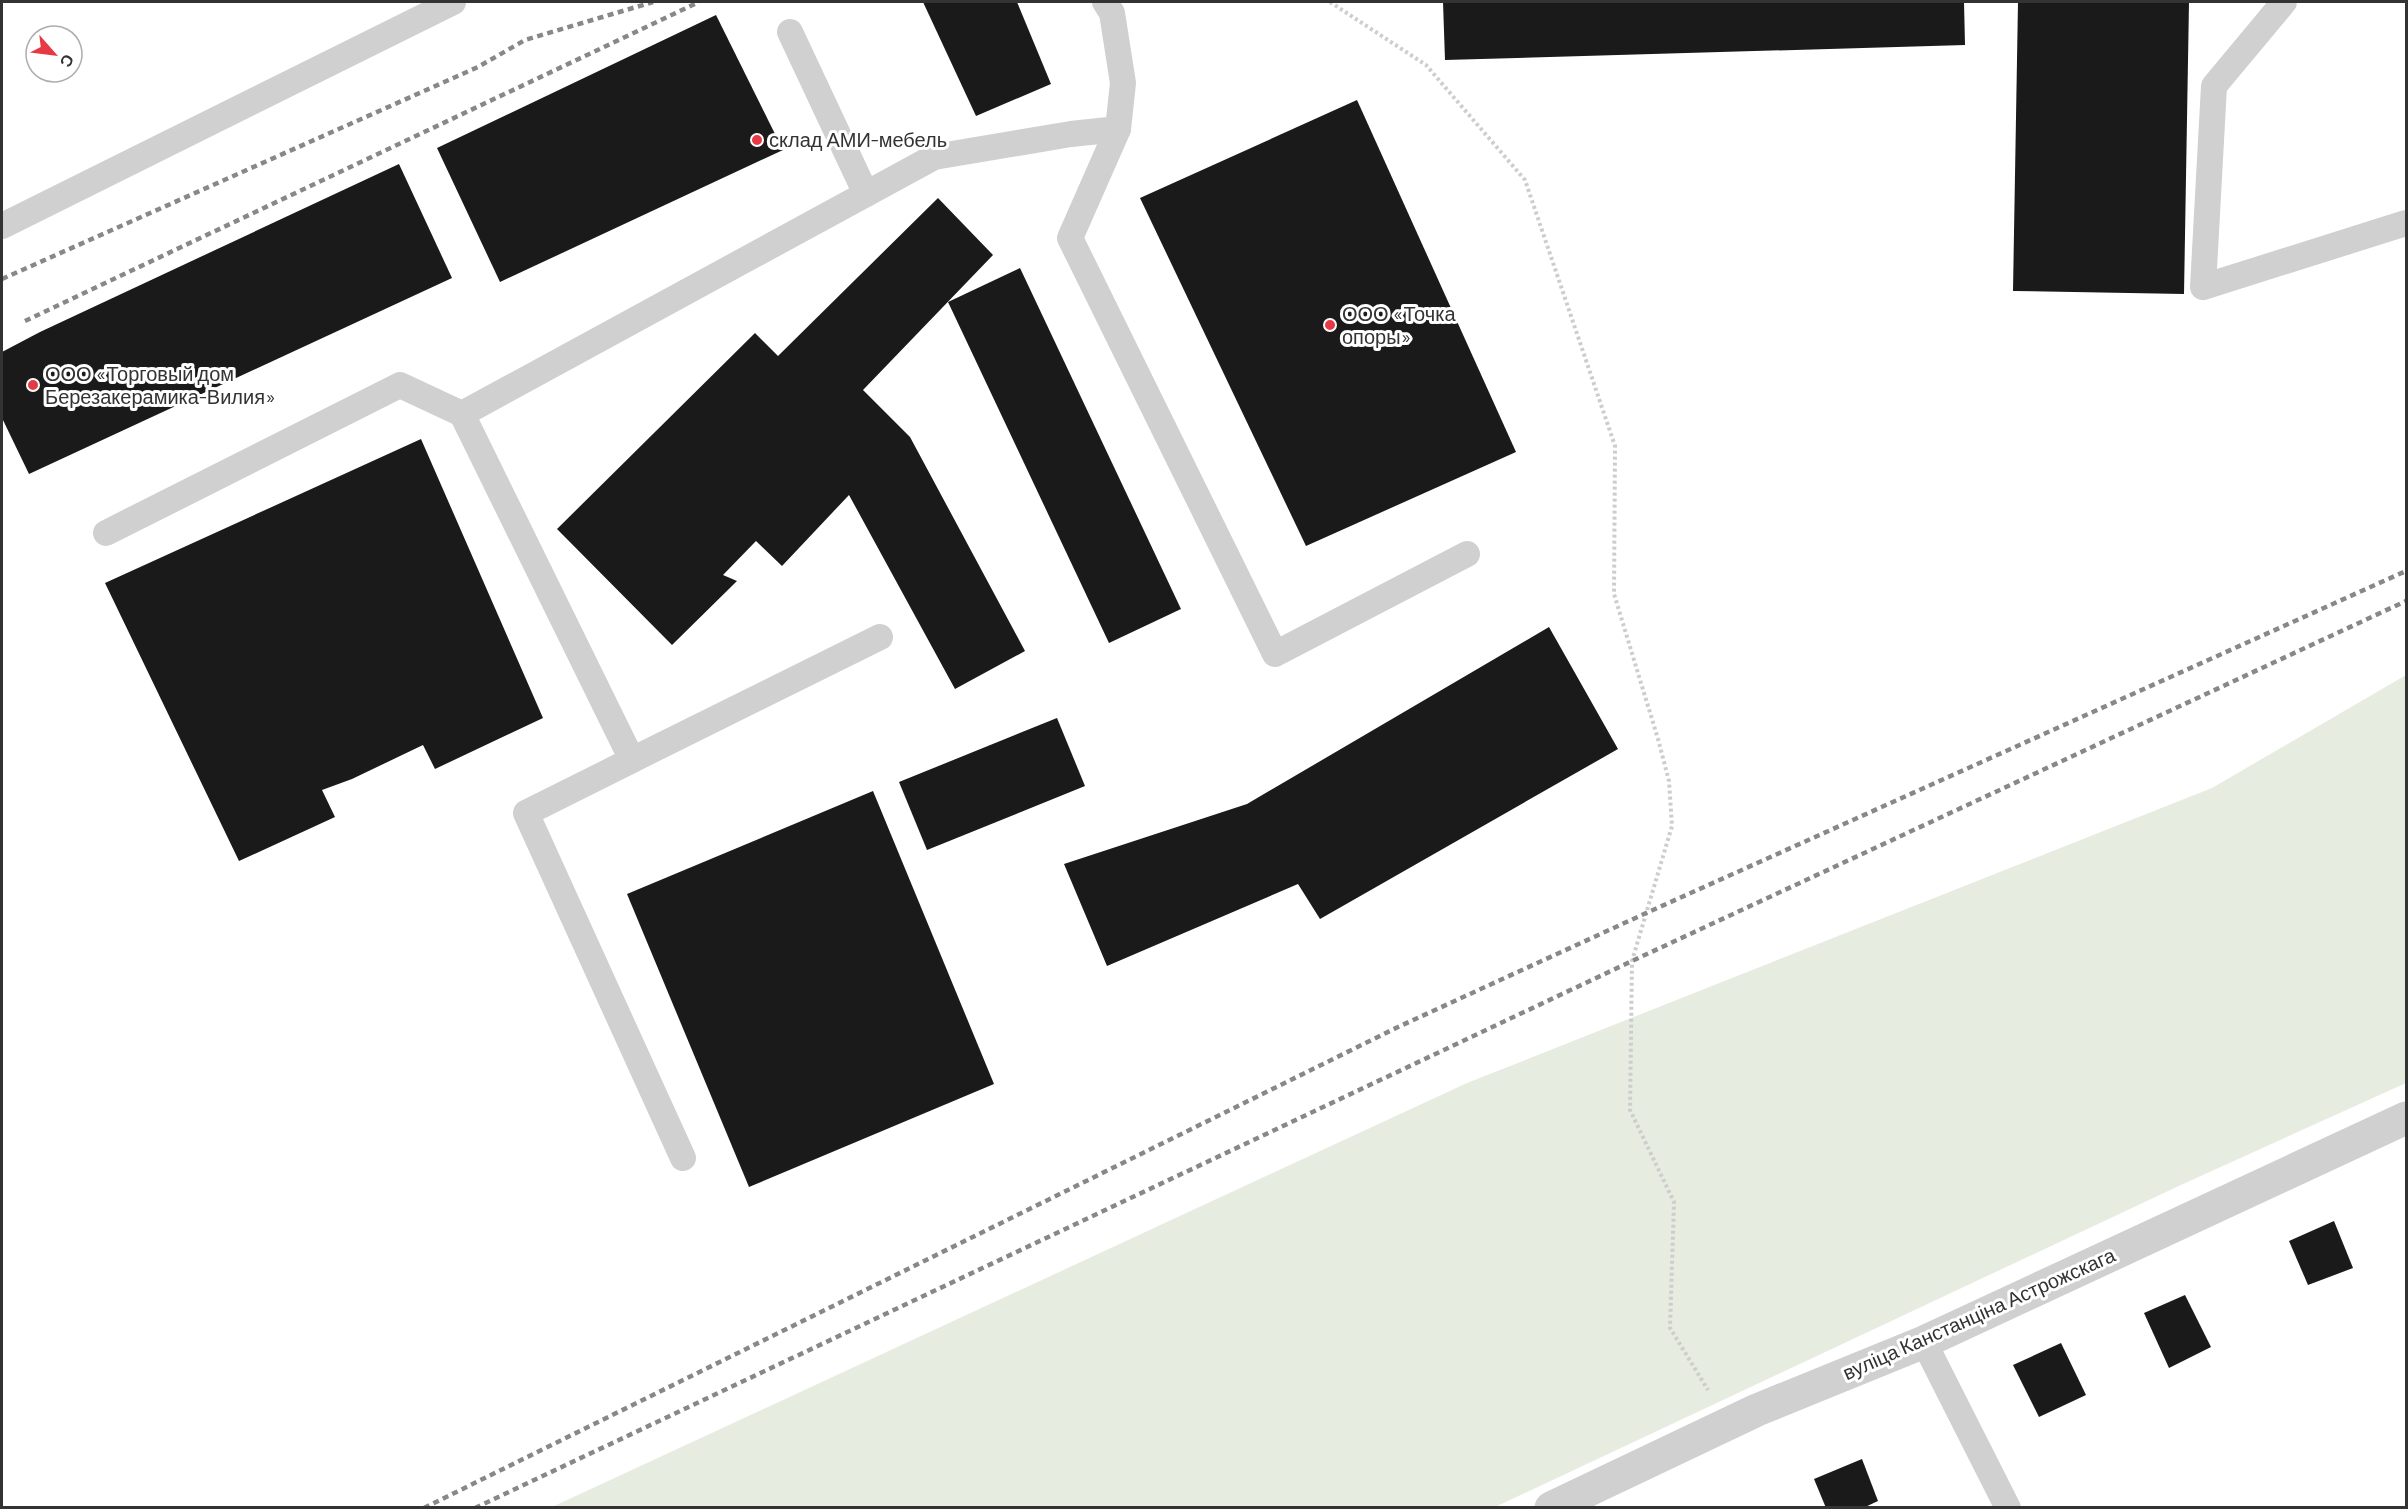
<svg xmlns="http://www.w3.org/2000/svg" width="2408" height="1509" font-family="Barlow,sans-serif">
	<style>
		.green { fill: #e6ecdf }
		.building { fill: #1a1a1a }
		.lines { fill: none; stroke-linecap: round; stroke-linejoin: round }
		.path { stroke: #cdcdcd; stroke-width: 4; stroke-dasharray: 3 3; stroke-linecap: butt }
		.lane { stroke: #d0d0d0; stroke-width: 26 }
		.street { stroke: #d0d0d0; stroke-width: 33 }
		.rail { stroke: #888; stroke-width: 4.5; stroke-dasharray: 6 4.5; stroke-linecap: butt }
		.poi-dot { fill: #e63946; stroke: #fff; stroke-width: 2 }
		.labels { text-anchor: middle; stroke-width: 6; stroke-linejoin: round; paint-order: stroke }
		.poi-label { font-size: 20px; fill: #333; stroke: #fff; text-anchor: start }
		.street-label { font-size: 20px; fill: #333; stroke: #fff }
	</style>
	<rect width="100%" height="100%" fill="#fff"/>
	<polygon class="green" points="2406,675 2406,1083 2183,1184 1495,1507 552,1507 1467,1083 2212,788"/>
	<g class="building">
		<polygon points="923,2 1017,2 1051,84 976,116"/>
		<polygon points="1443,2 1964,2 1965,45 1445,60"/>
		<polygon points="2018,2 2189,2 2184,294 2013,291"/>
		<polygon points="716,15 783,150 500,282 437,148"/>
		<polygon points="1357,100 1516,452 1306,546 1140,198"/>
		<polygon points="399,164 452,278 29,474 2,418 2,352 40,332"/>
		<polygon points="938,198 993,255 863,390 910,437 1025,651 955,689 849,495 782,566 756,541 723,575 737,581 672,645 557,529 755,333 778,356"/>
		<polygon points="1020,268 1181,609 1109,643 948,302"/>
		<polygon points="421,439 543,718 435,769 423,745 352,779 322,790 335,817 239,861 105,583"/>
		<polygon points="1549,627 1618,749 1320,919 1298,884 1107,966 1064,864 1247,804"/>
		<polygon points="1057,718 1085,786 927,850 899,782"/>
		<polygon points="873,791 994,1084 749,1187 627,894"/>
		<polygon points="2334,1221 2353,1268 2308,1285 2289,1241"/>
		<polygon points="2185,1295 2211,1347 2169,1368 2144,1313"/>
		<polygon points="2061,1343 2086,1395 2039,1417 2013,1365"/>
		<polygon points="1862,1459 1878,1501 1863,1508 1826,1508 1814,1479"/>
	</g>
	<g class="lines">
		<polyline class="path" points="1330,2 1426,65 1525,180 1615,446 1614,594 1658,739 1669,781 1672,826 1632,961 1630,1110 1674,1202 1670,1328 1708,1390"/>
		<g class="lane">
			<polyline points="2284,2 2214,86 2203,287 2406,223"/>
			<polyline points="790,32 866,194 934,157 1071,134 1118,129 1123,83 1112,13 1105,2"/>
			<polyline points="1118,129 1070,238 1275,654 1467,554"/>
			<polyline points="2,226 453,2"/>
			<polyline points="462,414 632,760 526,813 683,1158"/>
			<polyline points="106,533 400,385 462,414 866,194"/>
			<polyline points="632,760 880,637"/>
			<polyline points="1924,1342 2008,1508"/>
		</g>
		<polyline class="street" points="1551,1508 1757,1410 1924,1342 2406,1118"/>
		<g class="rail">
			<polyline points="2,279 478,67 525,40 653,2"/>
			<polyline points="25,321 699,2"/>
			<polyline points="424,1508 1398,1027 1644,914 2406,571"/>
			<polyline points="475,1508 1632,961 2406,601"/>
		</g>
	</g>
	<g class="poi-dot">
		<circle cx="757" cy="140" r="6"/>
		<circle cx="1330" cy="325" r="6"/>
		<circle cx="33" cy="385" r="6"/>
	</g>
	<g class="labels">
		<g class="poi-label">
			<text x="769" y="147">склад АМИ-мебель</text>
			<text x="1342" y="321">ООО «Точка<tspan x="1342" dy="23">опоры»</tspan></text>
			<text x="45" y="381">ООО «Торговый дом<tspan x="45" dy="23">Березакерамика-Вилия»</tspan></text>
		</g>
		<g class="street-label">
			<text transform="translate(1979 1314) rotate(-24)" y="7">вуліца Канстанціна Астрожскага</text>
		</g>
	</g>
	<rect width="2408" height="1509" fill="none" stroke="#333333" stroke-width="6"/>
	<g transform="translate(54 54) rotate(118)"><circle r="28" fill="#ffffff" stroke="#adadad" stroke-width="1.5"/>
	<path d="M0-4.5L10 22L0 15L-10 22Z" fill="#e63946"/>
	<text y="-9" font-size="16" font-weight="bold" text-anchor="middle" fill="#333333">С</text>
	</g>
</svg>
